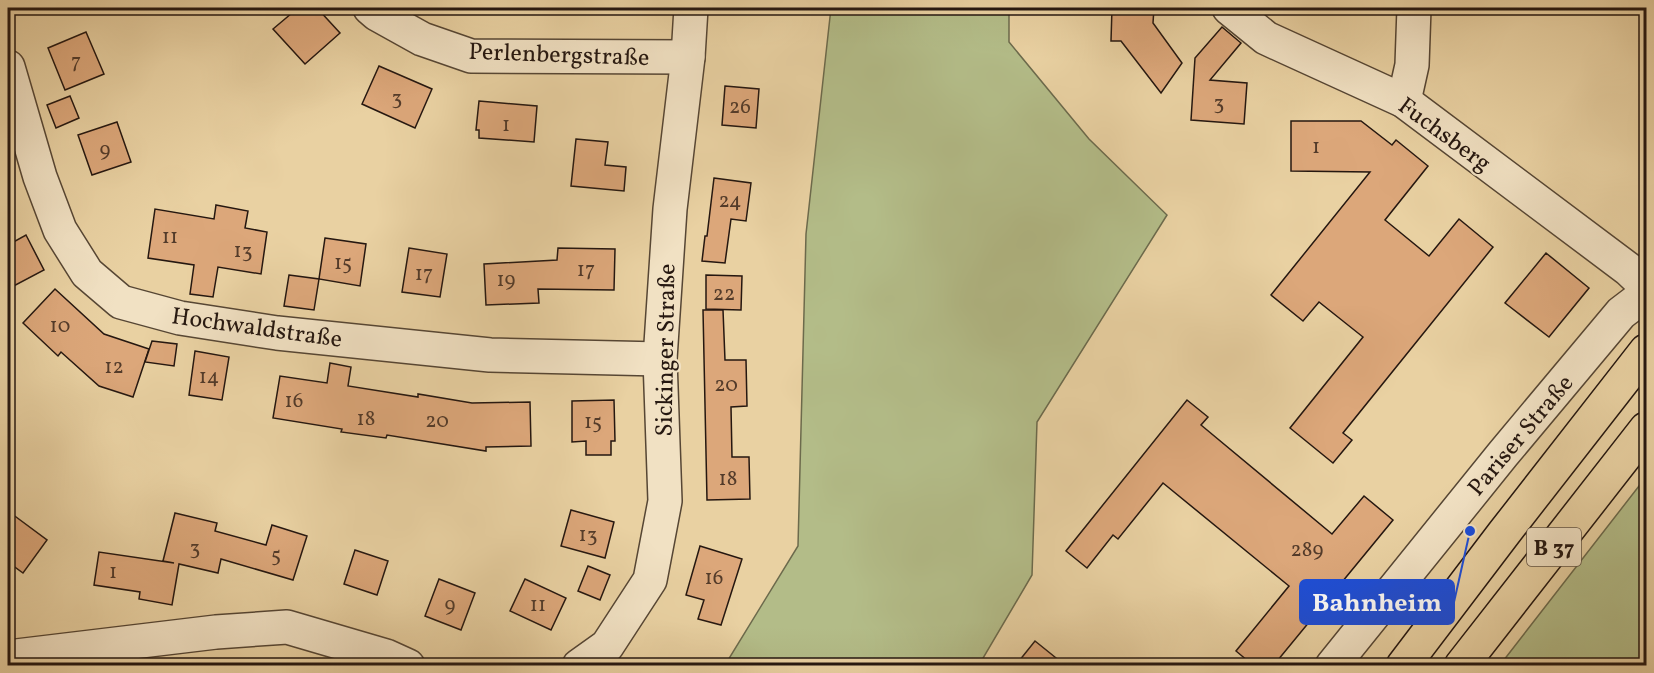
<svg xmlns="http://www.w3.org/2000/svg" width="1654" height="673" font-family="Vollkorn,serif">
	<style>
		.green { fill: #b3bc88; stroke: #6c6a4c; stroke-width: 1.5 }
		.building { fill: #dca77a; stroke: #251710; stroke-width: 1.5 }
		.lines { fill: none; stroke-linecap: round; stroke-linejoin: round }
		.minor-casing { stroke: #564634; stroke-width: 36 }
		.major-casing { stroke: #251710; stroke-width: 36 }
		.minor { stroke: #f1e1c3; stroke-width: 33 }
		.major { stroke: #e9d1a2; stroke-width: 33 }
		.labels { text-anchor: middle; stroke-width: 4.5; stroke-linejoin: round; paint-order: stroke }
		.number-label { font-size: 21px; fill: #533b2a }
		.shield { fill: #f1e1c3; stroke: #625446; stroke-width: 1.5 }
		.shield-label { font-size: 22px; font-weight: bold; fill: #251710 }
		.street-label { font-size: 24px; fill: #251710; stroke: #f1e1c3 }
		.leader { fill: none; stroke: #1d4ed8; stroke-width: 2 }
		.callout-dot { fill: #1d4ed8; stroke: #f1e1c3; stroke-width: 2 }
		.callout { fill: #1d4ed8; stroke: #1d4ed8; stroke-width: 2 }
		.callout-label { font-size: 26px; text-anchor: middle; font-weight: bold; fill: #fff }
	</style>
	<rect width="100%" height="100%" fill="#e9d1a2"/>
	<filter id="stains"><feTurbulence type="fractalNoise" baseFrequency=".00333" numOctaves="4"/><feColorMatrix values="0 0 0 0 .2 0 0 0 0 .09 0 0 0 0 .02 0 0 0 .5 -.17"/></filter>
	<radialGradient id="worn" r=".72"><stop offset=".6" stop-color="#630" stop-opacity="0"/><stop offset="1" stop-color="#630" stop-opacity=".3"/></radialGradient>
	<g class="green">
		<polygon points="831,8 1009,8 1009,42 1089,139 1167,215 1037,422 1032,575 979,665 725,665 798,546 806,234"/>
		<polygon points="1646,477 1646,665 1500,665"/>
	</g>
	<g class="building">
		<polygon points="298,8 317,8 340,33 305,64 273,29"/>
		<polygon points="1112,8 1154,8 1153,23 1182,63 1161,93 1121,41 1111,41"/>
		<polygon points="1222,27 1241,43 1210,80 1247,83 1244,124 1191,120 1195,58"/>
		<polygon points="86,32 104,74 65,90 48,48"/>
		<polygon points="379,66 432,89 415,128 362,104"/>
		<polygon points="725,86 759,89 756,128 722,125"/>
		<polygon points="70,96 79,118 56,128 47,105"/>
		<polygon points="479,101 537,106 534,142 479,138 479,130 476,130"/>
		<polygon points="1291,121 1361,121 1392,145 1396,140 1428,166 1385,220 1429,256 1459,219 1493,247 1343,433 1352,440 1333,463 1290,428 1363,337 1319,302 1303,321 1271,295 1370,172 1291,171"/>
		<polygon points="117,122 131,162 92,175 78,135"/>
		<polygon points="576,139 608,142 605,165 626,167 624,191 571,186"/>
		<polygon points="714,178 751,183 746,221 731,219 725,263 702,261 705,236 707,236"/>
		<polygon points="216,205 248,211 245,228 267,232 261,274 218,267 213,297 190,294 194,265 148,258 155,209 214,219"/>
		<polygon points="26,235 44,270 8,289 8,245"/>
		<polygon points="325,238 366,244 360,286 319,279"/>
		<polygon points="409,248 447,254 440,297 402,292"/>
		<polygon points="558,248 615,249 614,290 538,289 539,303 486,305 484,264 557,260"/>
		<polygon points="1546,253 1589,288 1549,337 1505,303"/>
		<polygon points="289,275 319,279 314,310 284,306"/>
		<polygon points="706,275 742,276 741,310 706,309"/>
		<polygon points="55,289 104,334 149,349 133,397 99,386 61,352 58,356 23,323"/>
		<polygon points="703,310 723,310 725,360 746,360 747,406 731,407 732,457 749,457 750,499 707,500"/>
		<polygon points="152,341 177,344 174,366 145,362"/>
		<polygon points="195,351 229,357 222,400 189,395"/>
		<polygon points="330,363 351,367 348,386 418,397 418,394 472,403 530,402 531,446 486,447 486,451 387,435 386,438 341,432 342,429 273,418 280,376 327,383"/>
		<polygon points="614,400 615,441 611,441 611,455 586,455 586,441 572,442 572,401"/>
		<polygon points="1187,400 1208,417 1201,425 1332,534 1364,496 1393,520 1273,666 1254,666 1236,651 1289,586 1163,483 1118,539 1113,535 1087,568 1066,551"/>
		<polygon points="571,510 614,522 605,558 561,546"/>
		<polygon points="8,511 47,540 23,573 8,562"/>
		<polygon points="175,513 217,523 215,531 266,545 272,525 307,536 293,580 221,559 218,573 179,564 172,605 139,599 140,592 94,585 99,552 174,563 163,561"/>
		<polygon points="700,546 742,559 721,625 698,619 704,600 686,595"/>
		<polygon points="355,550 388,561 377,595 344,584"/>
		<polygon points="588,566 610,575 600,600 578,591"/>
		<polygon points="439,579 475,593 461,630 425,616"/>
		<polygon points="525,579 566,598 551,630 510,611"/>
		<polygon points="1035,641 1066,666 1015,666"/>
	</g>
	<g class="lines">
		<defs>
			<g id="minor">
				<polyline points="370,8 377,14 422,39 471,56 688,57"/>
				<polyline points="1229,8 1266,38 1404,101 1628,269 1646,286"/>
				<polyline points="8,67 40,177 60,230 87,273 121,302 180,318 277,333 490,355 660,359"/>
				<polyline points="1404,101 1412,65 1414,8"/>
				<polyline points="8,657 216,632 287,627 386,656 408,666"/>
				<polyline points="579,666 607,646 650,580 665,501 660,359 670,209 688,57 691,8"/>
				<polyline points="1332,666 1503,454 1621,313 1646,294"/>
			</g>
			<g id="major">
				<polyline points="1403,666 1504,533 1646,351"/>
				<polyline points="1461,666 1646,429"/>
			</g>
		</defs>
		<use href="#minor" class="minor-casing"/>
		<use href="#major" class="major-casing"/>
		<use href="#minor" class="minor"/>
		<use href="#major" class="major"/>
	</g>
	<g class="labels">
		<g class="number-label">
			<text x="76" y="68">7</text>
			<text x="397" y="104">3</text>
			<text x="1219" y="109">3</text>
			<text x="740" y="113">26</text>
			<text x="506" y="131">1</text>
			<text x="1316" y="153">1</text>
			<text x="105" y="156">9</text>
			<text x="730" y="207">24</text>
			<text x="170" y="243">11</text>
			<text x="243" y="257">13</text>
			<text x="343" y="269">15</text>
			<text x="586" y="276">17</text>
			<text x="424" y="280">17</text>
			<text x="506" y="286">19</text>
			<text x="724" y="300">22</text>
			<text x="60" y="332">10</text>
			<text x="114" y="373">12</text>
			<text x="209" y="383">14</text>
			<text x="726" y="391">20</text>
			<text x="294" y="407">16</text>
			<text x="366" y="425">18</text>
			<text x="437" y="427">20</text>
			<text x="593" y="428">15</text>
			<text x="728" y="485">18</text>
			<text x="588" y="541">13</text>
			<text x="195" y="554">3</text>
			<text x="1307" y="556">289</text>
			<text x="276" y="561">5</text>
			<text x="113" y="578">1</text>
			<text x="714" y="584">16</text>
			<text x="450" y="611">9</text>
			<text x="538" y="611">11</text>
		</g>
		<rect class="shield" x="1527" y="528" width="54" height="38" rx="4.5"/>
		<g class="shield-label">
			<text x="1554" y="555">B 37</text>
		</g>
		<g class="street-label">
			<text transform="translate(559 54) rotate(2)" y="8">Perlenbergstraße</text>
			<text transform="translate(1445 134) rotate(36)" y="8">Fuchsberg</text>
			<text transform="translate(257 327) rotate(8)" y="8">Hochwaldstraße</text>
			<text transform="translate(665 350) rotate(-89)" y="8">Sickinger Straße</text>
			<text transform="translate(1520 435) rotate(-50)" y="8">Pariser Straße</text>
		</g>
	</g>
	<path class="leader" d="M1470 531L1454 602"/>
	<circle class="callout-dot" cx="1470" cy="531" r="6"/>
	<rect class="callout" x="1300" y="580" width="154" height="44" rx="6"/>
	<g class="callout-label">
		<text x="1377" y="611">Bahnheim</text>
	</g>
	<rect width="1654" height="673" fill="none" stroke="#e9d1a2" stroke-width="30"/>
	<rect x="9" y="9" width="1636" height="655" fill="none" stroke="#251710" stroke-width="3"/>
	<rect x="15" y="15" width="1624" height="643" fill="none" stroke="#251710" stroke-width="1.5"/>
	<rect width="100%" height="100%" filter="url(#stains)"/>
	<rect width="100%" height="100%" fill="url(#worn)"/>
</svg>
